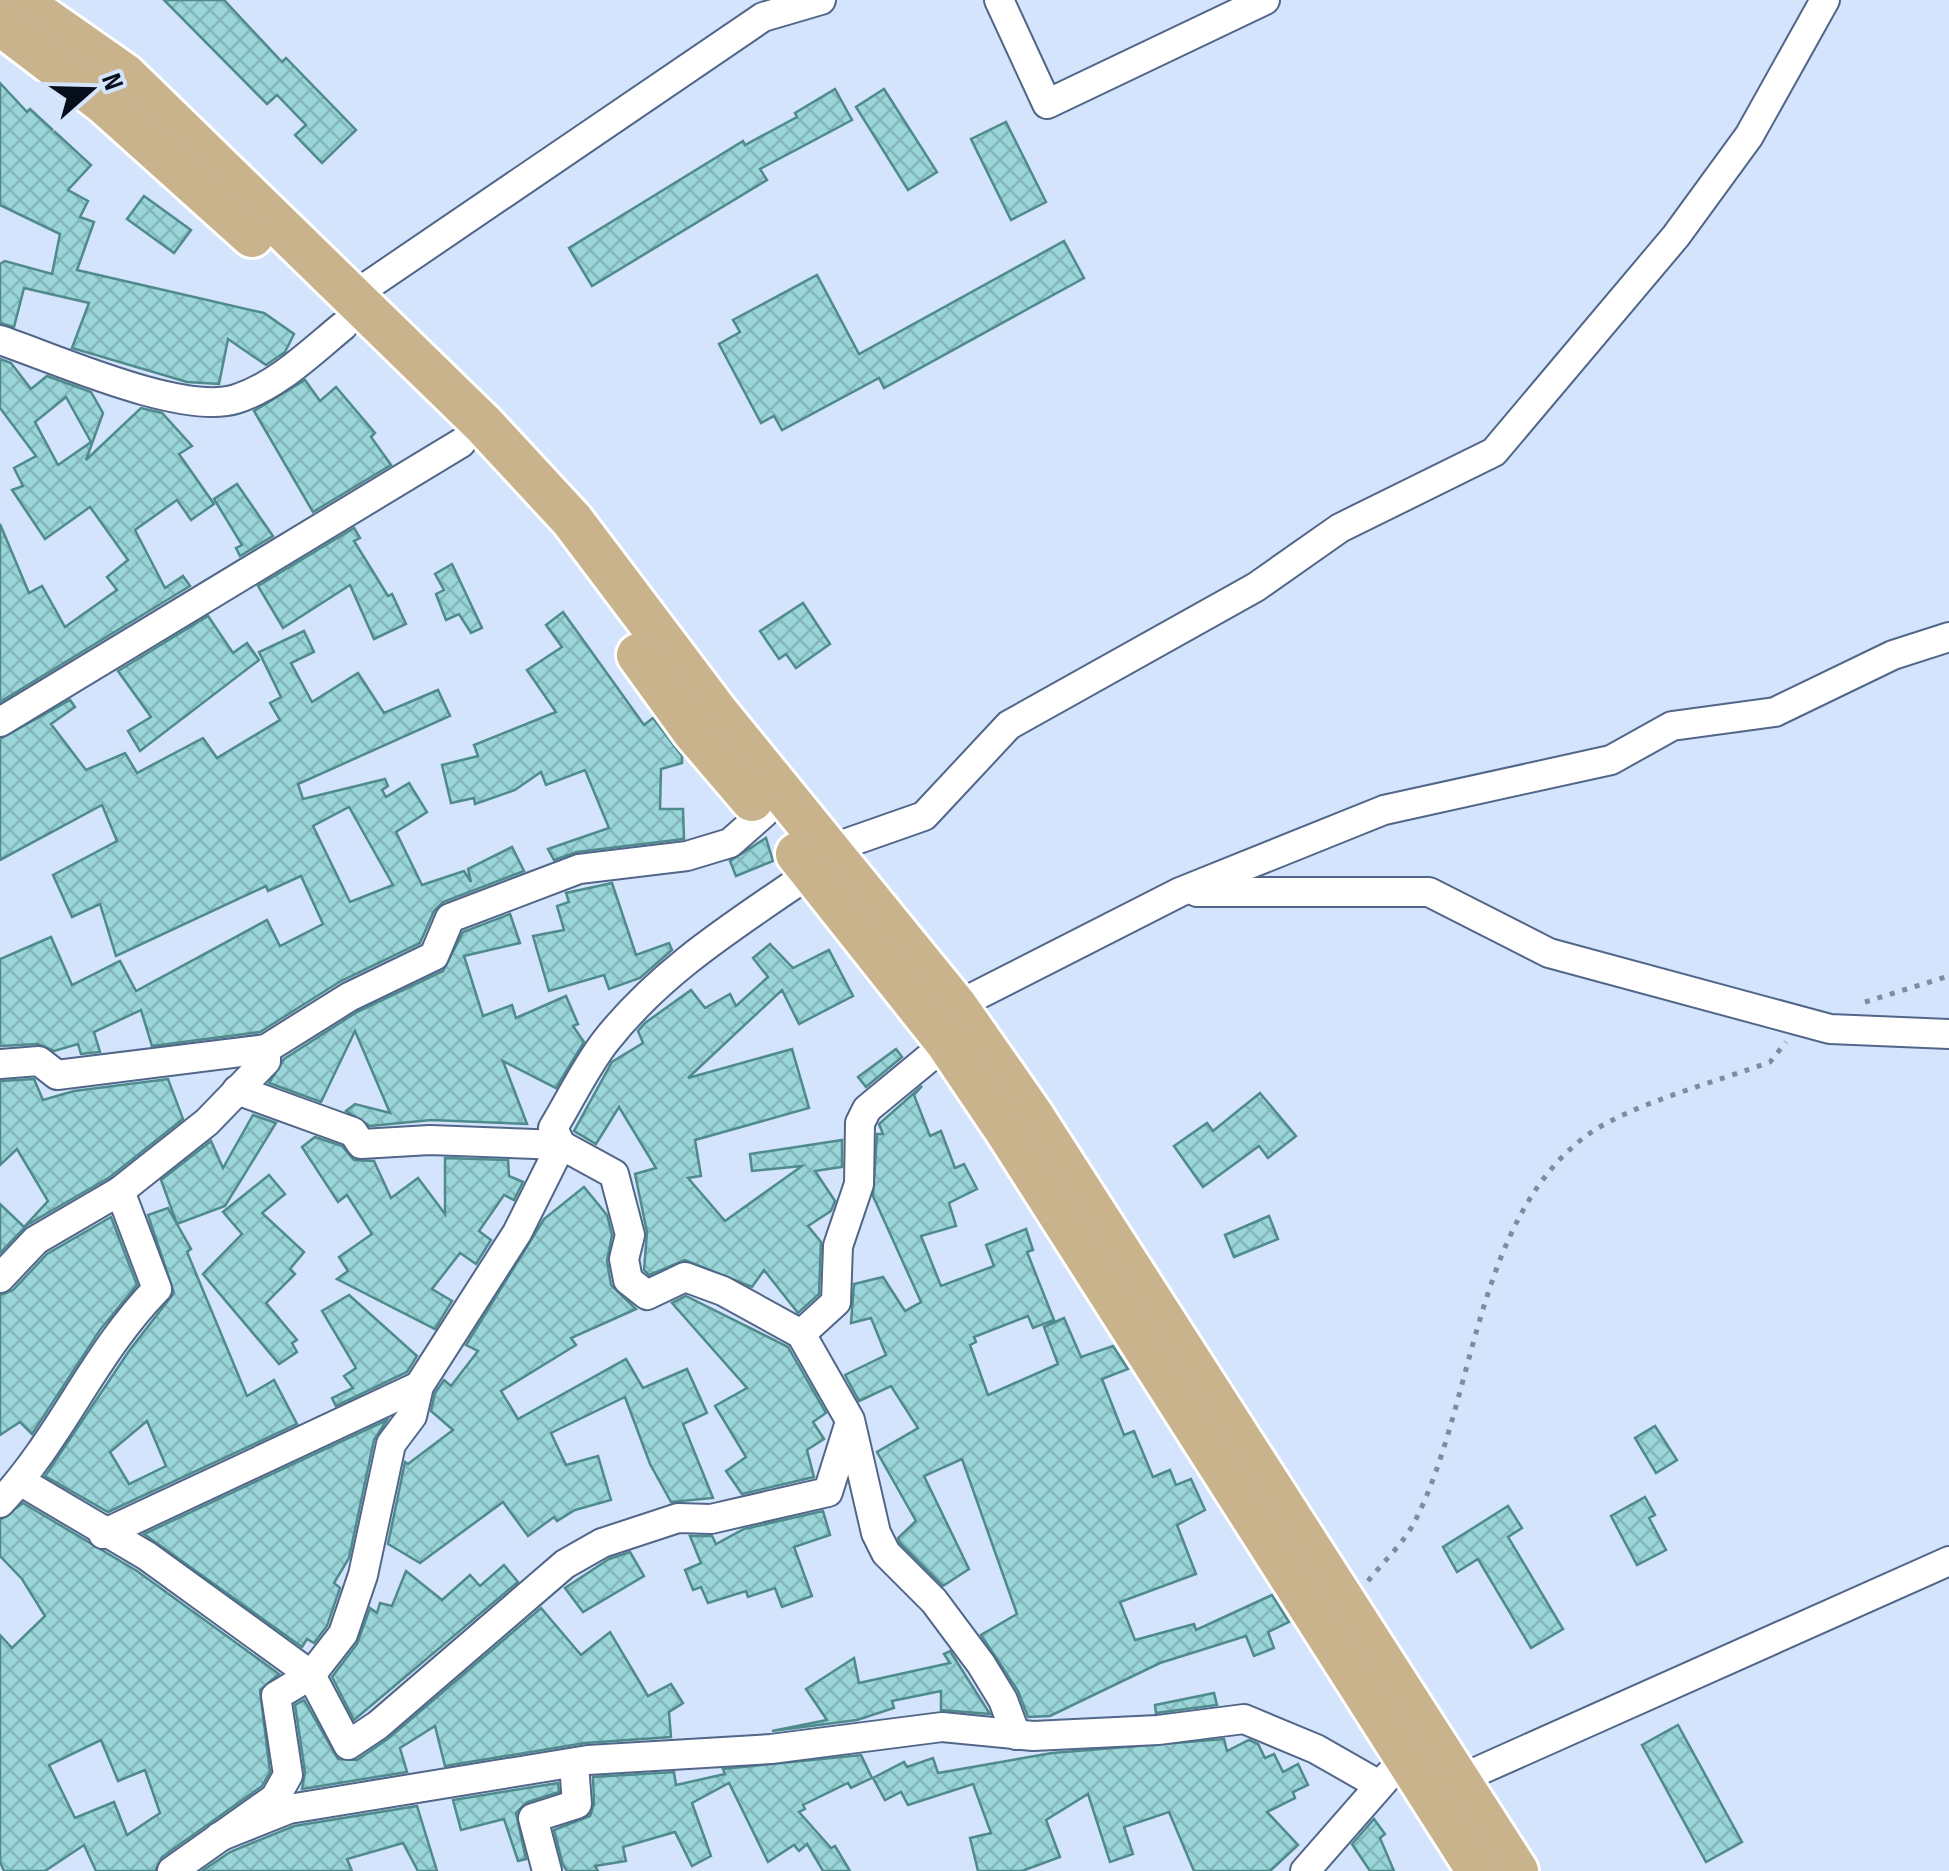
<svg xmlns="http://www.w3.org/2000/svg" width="1949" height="1871" font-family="'Sofia Sans Condensed',sans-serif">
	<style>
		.building { fill: url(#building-cross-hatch); stroke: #4f8a8d; stroke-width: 2.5; fill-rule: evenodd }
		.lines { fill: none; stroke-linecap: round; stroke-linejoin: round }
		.street-casing { stroke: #516689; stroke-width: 32 }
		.primary-casing { stroke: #fff; stroke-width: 48 }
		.path { stroke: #7f8b9f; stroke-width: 5; stroke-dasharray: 5 8; stroke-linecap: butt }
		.street { stroke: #fff; stroke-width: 28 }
		.primary { stroke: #c8b38d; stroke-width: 42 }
	</style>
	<defs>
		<pattern id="building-cross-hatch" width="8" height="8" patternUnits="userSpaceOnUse" patternTransform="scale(2.5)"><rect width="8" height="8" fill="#9ad6d9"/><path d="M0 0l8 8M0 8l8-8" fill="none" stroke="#83b6ba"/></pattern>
	</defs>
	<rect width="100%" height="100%" fill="#d4e4fc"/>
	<g class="building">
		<polygon points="164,0 224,0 282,62 286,58 356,130 322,163 295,135 306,125 277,95 267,104"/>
		<polygon points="0,83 27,112 30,109 91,165 68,190 88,201 80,217 94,222 77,270 264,313 294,334 285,352 266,365 228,339 219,384 187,382 72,348 89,303 24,288 14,327 0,323 0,264 5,261 52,274 60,234 0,205"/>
		<polygon points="835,89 852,120 760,169 767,180 592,286 569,248 743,141 745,145 797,117 795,113"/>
		<polygon points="884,89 937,172 908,190 856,107"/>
		<polygon points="1006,122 1046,202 1011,220 971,139"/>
		<polygon points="144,196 191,230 174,253 127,219"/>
		<polygon points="1064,241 1084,278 884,388 879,378 782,430 774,416 761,423 719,344 740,332 733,320 817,275 859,354"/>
		<path d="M0 359 11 363 31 389 47 376 91 392 103 413 86 460 141 408 162 413 192 446 179 454 214 504 191 520 177 500 135 530 165 588 183 576 190 586 0 702V524L29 593 42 586 65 627 117 590 107 577 128 560 90 507 45 539 12 490 23 486 14 468 36 456 0 408ZM66 397 91 442 58 465 35 422Z"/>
		<polygon points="305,380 320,401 336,387 375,433 371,437 391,465 313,512 254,411"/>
		<polygon points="237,484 273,536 240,556 236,548 242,545 214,499"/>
		<polygon points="354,528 360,538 354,541 388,596 392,594 406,624 374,639 350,585 283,628 258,586"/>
		<polygon points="452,564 482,628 471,633 459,614 446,620 436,594 444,590 435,574"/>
		<polygon points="803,603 830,644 796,668 786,654 779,659 760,631"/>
		<polygon points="563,612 644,725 653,718 682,756 682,763 661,769 660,809 683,809 684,839 577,852 554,860 548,849 609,828 585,770 546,785 541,772 515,790 475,804 474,798 451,803 442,765 478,756 474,745 556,712 527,670 562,647 546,625"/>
		<polygon points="208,616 233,653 247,643 259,660 140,751 128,731 151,717 118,671"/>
		<path d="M304 631 314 652 291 663 312 702 358 673 384 713 438 690 450 716 298 784 303 799 385 779 388 786 382 790 386 797 409 783 427 812 396 832 422 885 464 871 471 882 468 869 512 847 524 871 443 902 434 911 420 943 341 981 260 1032 152 1046 141 1010 94 1032 100 1052 81 1054 78 1044 54 1051 38 1044 0 1046V959L51 937 72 985 120 961 136 991 267 920 280 946 323 924 301 876 268 891 266 886 116 956 100 904 72 917 53 875 117 841 102 805 0 860V739L70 700 75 707 51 724 86 770 125 753 137 773 203 738 217 758 280 720 270 703 281 697 259 652ZM349 807 393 885 350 902 313 826Z"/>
		<polygon points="766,838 773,861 736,876 730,861"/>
		<polygon points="612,883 636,955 669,943 672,950 640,978 609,989 604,975 549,991 533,936 564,930 557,906 569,902 566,893"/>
		<polygon points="510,914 520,943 464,956 483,1016 512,1005 516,1018 566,996 578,1024 573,1026 584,1042 556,1088 503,1061 527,1124 431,1120 370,1126 346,1111 355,1104 390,1113 355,1031 321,1102 269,1083 284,1059 357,1012 443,971 463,932"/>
		<polygon points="770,944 793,968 829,950 853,996 799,1024 782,990 688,1078 792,1049 809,1108 695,1140 701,1176 688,1178 725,1221 802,1166 752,1171 750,1154 842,1140 842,1167 815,1171 835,1201 831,1211 808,1226 821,1242 819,1294 798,1313 764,1270 752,1287 685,1260 649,1275 644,1270 647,1232 635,1174 656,1168 619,1107 596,1144 574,1131 612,1062 643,1043 638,1031 645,1023 691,990 705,1008 730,994 736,1006 768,977 753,958"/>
		<polygon points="896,1049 902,1057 866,1087 858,1077"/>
		<polygon points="34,1079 43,1100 74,1091 168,1079 183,1119 110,1177 27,1225 0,1253 0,1204 24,1227 48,1201 17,1149 0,1165 0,1081"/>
		<polygon points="922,1086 914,1095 930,1136 941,1131 955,1168 964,1164 977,1189 949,1203 956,1226 921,1236 941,1286 994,1266 986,1245 1026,1229 1033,1250 1027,1252 1054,1320 1033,1328 1028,1316 974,1337 976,1342 970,1345 988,1395 1058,1364 1044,1327 1064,1318 1081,1357 1113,1346 1128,1369 1102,1379 1124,1435 1134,1431 1153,1477 1170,1470 1176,1485 1191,1479 1205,1510 1177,1525 1196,1574 1120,1602 1135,1640 1194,1624 1196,1630 1272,1595 1289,1622 1268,1632 1274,1648 1254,1656 1246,1636 1160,1663 1050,1716 1028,1717 1018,1691 981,1635 1017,1614 962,1459 924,1476 969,1569 943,1586 900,1543 898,1538 916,1521 877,1452 918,1428 891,1386 859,1401 845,1375 886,1355 871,1318 851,1323 854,1284 883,1277 905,1311 921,1302 873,1196 877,1134 883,1134 879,1124"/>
		<polygon points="1260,1093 1296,1136 1268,1158 1259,1146 1203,1187 1174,1146 1207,1123 1213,1131"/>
		<polygon points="253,1115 276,1123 225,1206 177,1224 161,1180 211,1141 223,1168"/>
		<polygon points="315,1137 342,1146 354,1160 374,1161 391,1198 418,1178 445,1214 445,1158 508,1160 509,1176 523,1182 514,1200 504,1195 479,1231 491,1240 476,1264 460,1253 432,1289 452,1301 435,1329 337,1279 348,1271 339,1257 372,1234 347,1195 338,1202 302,1147"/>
		<polygon points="269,1175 285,1194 262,1213 304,1252 290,1269 295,1274 266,1303 297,1340 292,1343 297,1352 279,1364 203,1274 242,1234 223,1212"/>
		<polygon points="584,1187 607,1215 612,1235 607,1261 611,1285 636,1309 571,1338 576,1345 501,1391 518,1419 626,1359 643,1388 687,1369 707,1413 683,1424 713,1498 671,1502 650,1464 625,1397 551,1433 566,1465 598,1456 611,1500 575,1510 557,1521 554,1517 528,1536 503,1502 420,1563 388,1544 405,1462 408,1464 453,1430 431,1411 435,1393 444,1380 451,1386 478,1351 466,1345 544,1219"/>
		<path d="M168 1208 191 1249 187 1252 247 1396 274 1380 297 1424 108 1512 45 1476 129 1351 174 1293 148 1215ZM147 1421 166 1466 129 1484 110 1452Z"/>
		<polygon points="1269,1216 1278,1239 1234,1257 1225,1235"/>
		<polygon points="111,1217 137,1285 100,1330 32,1434 20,1422 0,1435 0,1295 13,1290 47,1254"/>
		<polygon points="349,1295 417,1356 407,1372 336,1406 332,1398 353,1388 344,1376 356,1368 322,1311"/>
		<polygon points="686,1296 788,1347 826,1413 813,1422 824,1439 807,1450 814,1477 742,1494 726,1471 746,1457 715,1406 747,1388 672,1303"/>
		<polygon points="387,1420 374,1440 349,1558 334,1583 340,1588 327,1626 314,1643 307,1639 302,1647 144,1534"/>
		<polygon points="1655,1426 1677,1460 1656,1473 1635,1438"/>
		<polygon points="1645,1497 1655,1515 1649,1518 1666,1550 1637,1565 1611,1516"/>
		<path d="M23 1503 137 1571 279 1674 260 1690 270 1772 262 1786 162 1857 155 1871H96L84 1845 45 1871H4L0 1862V1635L12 1648 45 1616 22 1579 0 1556V1520ZM101 1740 118 1781 145 1770 160 1813 127 1835 114 1802 75 1818 49 1765Z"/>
		<polygon points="1508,1506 1522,1528 1508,1537 1563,1629 1531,1648 1478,1559 1457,1572 1443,1547"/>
		<polygon points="823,1511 830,1535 794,1547 812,1596 782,1607 775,1588 748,1597 746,1591 708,1603 701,1587 693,1590 685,1570 701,1563 690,1536 712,1536 716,1544 744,1529"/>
		<polygon points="630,1552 644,1576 583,1612 565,1588 609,1559"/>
		<polygon points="504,1565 518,1582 354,1720 332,1677 357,1644 370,1608 377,1613 380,1603 392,1606 406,1571 442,1600 470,1575 480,1586"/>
		<polygon points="541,1608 581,1655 610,1632 648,1696 671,1684 683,1703 669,1712 671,1737 585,1743 445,1766 435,1726 400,1748 407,1772 302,1789 305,1772 295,1705 304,1700 338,1759 357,1760 389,1738"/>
		<polygon points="950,1651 990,1714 941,1710 941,1691 892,1701 894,1708 857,1720 772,1731 827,1720 806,1689 854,1658 859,1683 950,1663 944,1654"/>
		<polygon points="1214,1693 1217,1705 1156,1713 1155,1705"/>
		<polygon points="1678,1725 1742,1842 1706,1862 1642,1745"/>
		<polygon points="1224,1739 1227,1751 1249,1740 1258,1744 1265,1758 1274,1754 1283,1772 1298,1764 1308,1785 1293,1792 1295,1798 1267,1812 1298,1845 1270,1871 1194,1871 1169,1812 1124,1827 1133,1854 1110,1862 1088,1794 1046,1820 1060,1857 1022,1871 978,1871 970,1838 991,1833 973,1784 908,1805 901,1792 885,1800 873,1778 904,1762 907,1767 933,1758 938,1773 1052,1753"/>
		<polygon points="861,1755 872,1778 851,1788 848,1783 803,1805 805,1809 799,1812 831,1848 835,1846 850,1871 823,1871 807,1844 799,1851 794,1845 768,1862 729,1783 692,1803 711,1856 692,1866 675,1832 623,1847 626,1861 595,1866 598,1871 567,1871 563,1865 554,1830 590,1816 594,1804 593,1777 674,1772 676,1785 725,1774 723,1769"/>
		<polygon points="558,1783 559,1792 527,1802 516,1813 526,1859 518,1861 504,1819 461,1830 453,1800"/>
		<polygon points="417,1806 437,1871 418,1871 403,1843 347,1859 352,1871 202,1871 230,1852 294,1826"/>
		<polygon points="1374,1819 1385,1834 1380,1838 1394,1871 1370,1871 1352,1844"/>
	</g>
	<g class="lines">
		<defs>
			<g id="street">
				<polyline points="999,0 1047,104 1265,0"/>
				<polyline points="353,296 763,17 821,0"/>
				<path d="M0 340C54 358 182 416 236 399 277 386 310 353 343 326"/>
				<polyline points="0,722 461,443"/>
				<polyline points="830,849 924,816 1009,725 1256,587 1340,528 1494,452 1676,236 1749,136 1825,0"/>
				<polyline points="1197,892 1429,892 1549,953 1830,1029 1949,1034"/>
				<polyline points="956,1006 1180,892 1384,810 1611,760 1672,726 1775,712 1893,655 1949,637"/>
				<polyline points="0,1064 39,1061 57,1075 266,1049 349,997 434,956 450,918 579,869 687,856 730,843 764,813"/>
				<polyline points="237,1090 353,1132 361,1144 430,1140 561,1145 614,1174 630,1235 624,1259 628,1280 647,1295 685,1277 723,1291 801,1334 850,1420 876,1533 886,1553 934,1601 981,1664 1003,1700 1016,1735"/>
				<path d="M561 1145 553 1128C570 1100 585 1068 605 1042 661 970 738 923 812 872"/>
				<polyline points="0,1278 36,1240 120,1191 207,1122 266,1061 266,1049"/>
				<polyline points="801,1334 836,1302 838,1246 859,1184 860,1123 867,1109 947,1043"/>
				<polyline points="20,1481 147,1556 311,1675 348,1745 378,1725 565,1564 602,1543 678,1518 711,1519 828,1492 849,1425"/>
				<path d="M0 1503C61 1438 94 1353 157 1289L120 1191"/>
				<polyline points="103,1534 419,1386"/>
				<polyline points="1458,1780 1949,1561"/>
				<polyline points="219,1837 289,1809 588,1760 771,1749 942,1727 1033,1736 1158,1730 1244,1719 1316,1749 1379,1785"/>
				<polyline points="172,1871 275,1798 288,1775 276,1696 311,1675 343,1634 363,1575 391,1444 412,1416 419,1386 517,1233 561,1145"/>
				<polyline points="547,1871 533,1818 577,1804 574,1764"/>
				<polyline points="1305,1871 1390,1774"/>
			</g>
			<g id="primary">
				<polyline points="18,0 125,75 484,425 572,520 716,711 956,1006 1032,1115 1517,1871"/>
				<polyline points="0,24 104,103 252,236"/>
				<polyline points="638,655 693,731 752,800"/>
				<polyline points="797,854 947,1043 1007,1132 1478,1871"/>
			</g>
		</defs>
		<use href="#street" class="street-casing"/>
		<use href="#primary" class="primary-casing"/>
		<g class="path">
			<polyline points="1865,1002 1949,976"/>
			<path d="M1368 1581C1383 1562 1404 1543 1415 1521 1475 1403 1474 1220 1586 1136 1627 1105 1719 1081 1770 1062L1786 1042"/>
		</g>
		<use href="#street" class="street"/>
		<use href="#primary" class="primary"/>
	</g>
	<g transform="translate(90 90) rotate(70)" stroke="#d4e4fc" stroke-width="8" paint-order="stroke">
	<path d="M0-8L18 38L0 25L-18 38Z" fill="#060d1b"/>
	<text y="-15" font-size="28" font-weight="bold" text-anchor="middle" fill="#060d1b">N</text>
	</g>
</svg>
